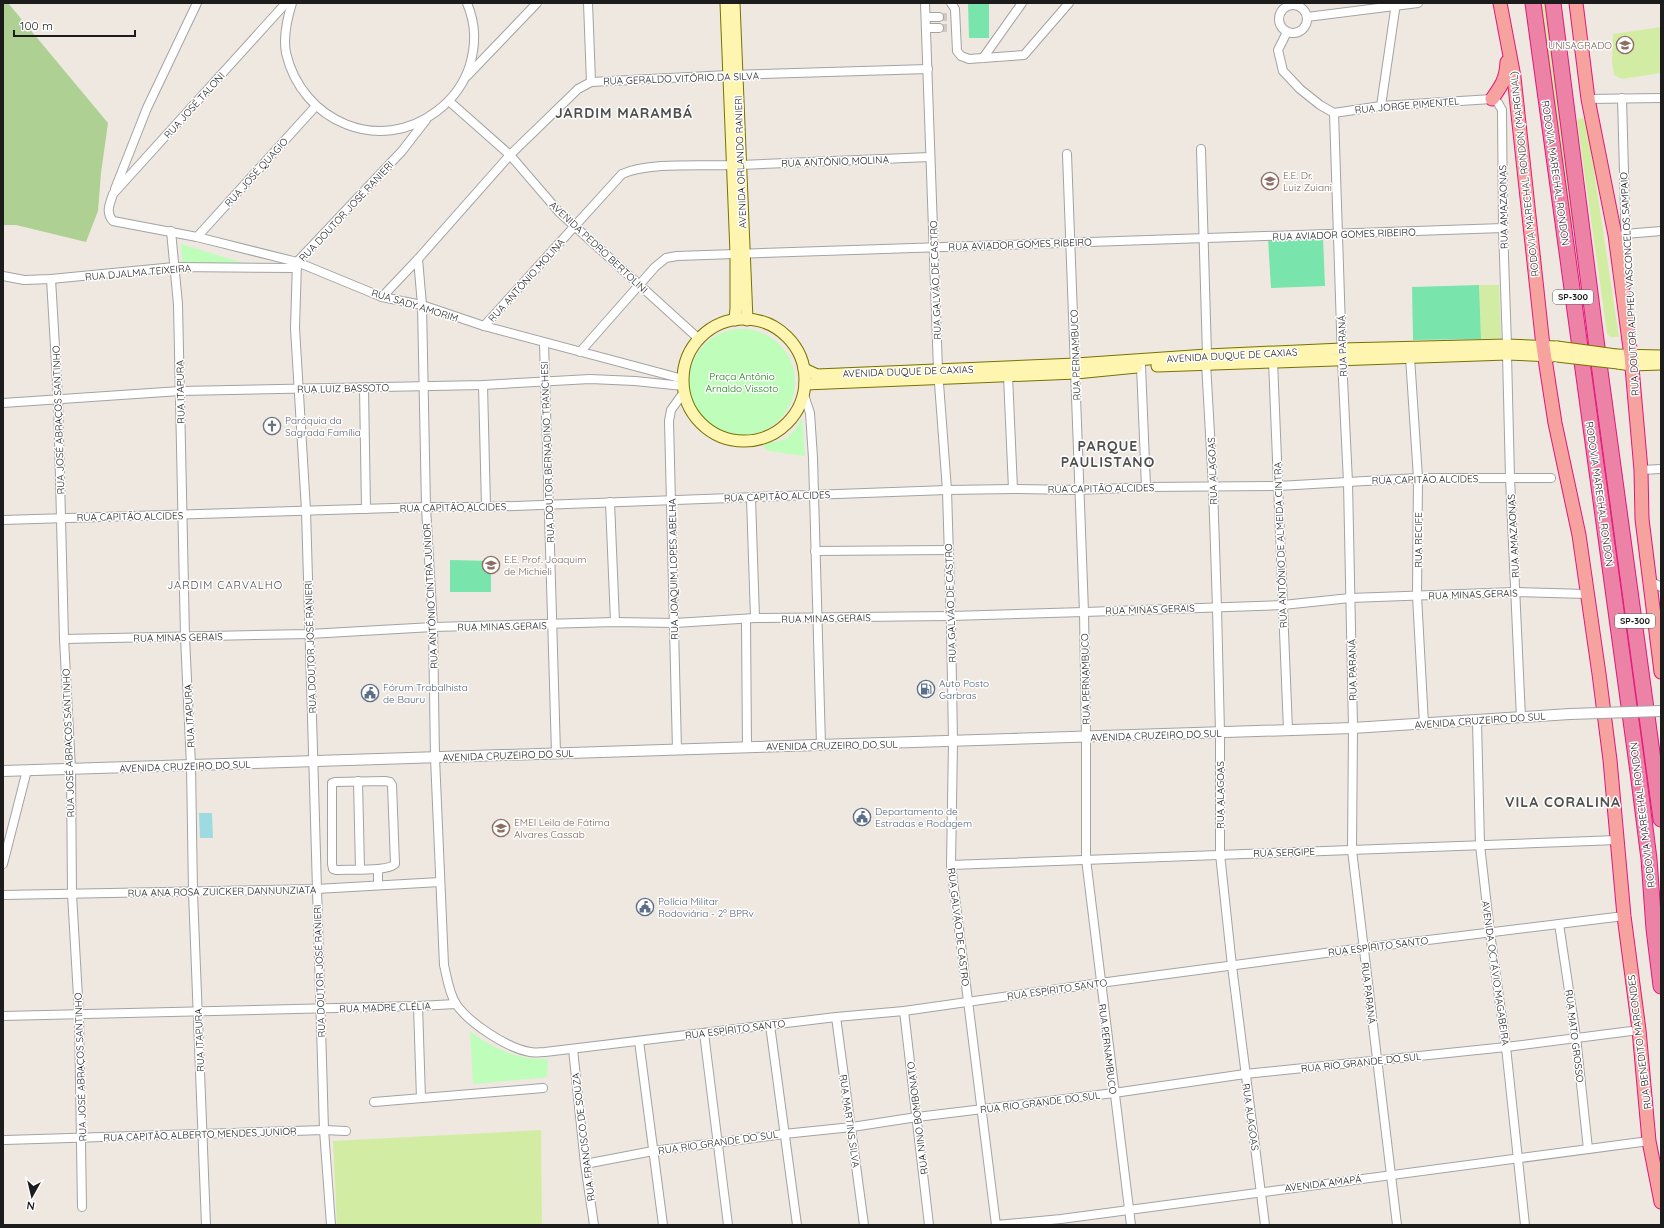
<svg xmlns="http://www.w3.org/2000/svg" width="1664" height="1228" font-family="Quicksand,sans-serif">
	<style>
		.grass { fill: #d2eda3 }
		.forest { fill: #aed193 }
		.park { fill: #befdba }
		.pitch { fill: #79e4ab }
		.water { fill: #9edbe0 }
		.lines { fill: none; stroke-linecap: round; stroke-linejoin: round }
		.minor-tunnel { stroke: #cfc9c3; stroke-width: 8; stroke-dasharray: 8 4; stroke-linecap: butt }
		.minor-casing { stroke: #a3a3a3; stroke-width: 10 }
		.tertiary-casing { stroke: #a3a3a3; stroke-width: 12 }
		.secondary-casing { stroke: #777200; stroke-width: 13 }
		.trunk-casing { stroke: #e3177b; stroke-width: 15 }
		.motorway-casing { stroke: #e3177b; stroke-width: 17 }
		.minor { stroke: #fff; stroke-width: 8 }
		.tertiary { stroke: #fff; stroke-width: 10 }
		.secondary { stroke: #fef6b0; stroke-width: 11 }
		.trunk { stroke: #f6a29e; stroke-width: 13 }
		.motorway { stroke: #ec82a6; stroke-width: 15 }
		.tertiary-bridge-casing { stroke: #a3a3a3; stroke-width: 12; stroke-linecap: butt }
		.secondary-bridge-casing { stroke: #777200; stroke-width: 13; stroke-linecap: butt }
		.tertiary-bridge { stroke: #fff; stroke-width: 10 }
		.secondary-bridge { stroke: #fef6b0; stroke-width: 11 }
		.labels { text-anchor: middle; stroke-width: 3; stroke-linejoin: round; paint-order: stroke }
		.shield { fill: #fff; stroke: #606060; stroke-width: 1 }
		.shield-label { font-size: 9px; font-weight: bold; fill: #1c1c1c }
		.education-label { font-size: 10px; fill: #785e54; stroke: #fff; text-anchor: start }
		.street-label { font-size: 10px; fill: #1c1c1c; stroke: #fff }
		.park-label { font-size: 10px; fill: #0c8104; stroke: #fff }
		.worship-label { font-size: 10px; fill: #5b616d; stroke: #fff; text-anchor: start }
		.service-label { font-size: 10px; fill: #4e5e75; stroke: #fff; text-anchor: start }
		.neighbourhood-label { font-size: 11px; letter-spacing: 1px; fill: #4f4f4f; stroke: #fff }
		.district-label { font-size: 14px; font-weight: bold; letter-spacing: 1px; fill: #4f4f4f; stroke: #fff }
	</style>
	<rect width="100%" height="100%" fill="#efe8e1"/>
	<g class="grass">
		<polygon points="1537,3 1548,3 1578,228 1565,228"/>
		<polygon points="1661,27 1661,73 1622,79 1614,75 1612,61 1613,34"/>
		<polygon points="1583,118 1587,124 1619,337 1610,337 1607,333 1577,120"/>
		<polygon points="1479,285 1499,285 1501,338 1481,339"/>
		<polygon points="541,1130 542,1225 337,1225 333,1141"/>
	</g>
	<polygon class="forest" points="3,3 8,3 108,123 101,173 98,211 86,242 16,225 3,225"/>
	<g class="park">
		<polygon points="181,244 263,269 183,269"/>
		<circle cx="742" cy="382" r="53"/>
		<path d="M802 418 805 456 769 451 764 448 765 443C788 441 791 437 802 418Z"/>
		<path d="M470 1031C492 1049 519 1060 548 1059L547 1077 473 1084Z"/>
	</g>
	<g class="pitch">
		<polygon points="968,3 989,3 989,38 969,38"/>
		<polygon points="1323,237 1325,286 1271,288 1268,238"/>
		<polygon points="1479,285 1481,339 1413,340 1412,287"/>
		<polygon points="450,560 491,561 491,592 450,592"/>
	</g>
	<polygon class="water" points="199,813 212,813 213,838 200,838"/>
	<g class="lines">
		<g class="minor-tunnel">
			<polyline points="939,17 948,17"/>
			<polyline points="939,28 948,28"/>
		</g>
		<defs>
			<g id="minor">
				<path d="M286 3 113 194C110 204 105 212 113 221L197 237 297 262 382 297 422 305 484 326 683 379"/>
				<path d="M292 3C287 19 283 37 286 53 302 122 380 155 437 111 453 99 464 84 470 65 476 43 476 25 467 3"/>
				<polyline points="588,3 591,82"/>
				<polyline points="925,3 938,370 947,490 951,625 953,742 951,865 996,1225"/>
				<polyline points="951,3 955,9 957,51 961,56 969,59 1024,55 1069,3"/>
				<circle cx="1293" cy="19" r="14"/>
				<polyline points="926,17 939,17"/>
				<polyline points="1307,17 1418,3"/>
				<polyline points="926,28 939,28"/>
				<polyline points="1287,32 1278,50 1283,71 1300,89 1320,105 1334,113 1381,106 1492,99 1498,103 1502,110 1503,228 1507,345"/>
				<polyline points="983,58 1022,3"/>
				<polyline points="467,76 537,3"/>
				<polyline points="1622,98 1627,285"/>
				<polyline points="1588,99 1661,98"/>
				<polyline points="450,102 510,155 559,212 699,339"/>
				<polyline points="1381,106 1396,3"/>
				<polyline points="1334,113 1342,359 1348,482 1353,728 1352,850 1397,1225"/>
				<polyline points="1201,149 1207,355"/>
				<polyline points="1067,154 1084,612 1086,737 1086,859 1131,1225"/>
				<polyline points="740,165 930,157"/>
				<polyline points="115,189 147,108 197,3"/>
				<polyline points="171,231 178,304 185,637 191,765 193,892 206,1225"/>
				<polyline points="1625,234 1661,231"/>
				<polyline points="197,237 315,107"/>
				<path d="M418 259 422 305 426 507 433 627 435 758 444 965C447 978 449 993 456 1004 469 1023 507 1048 530 1052 535 1053 540 1052 545 1052L836 1017 904 1011 1100 983 1363 948 1624 916"/>
				<polyline points="3,276 24,280 51,279 174,267 297,268"/>
				<polyline points="51,279 58,398 64,639 71,769 72,894 79,1014 82,1207"/>
				<polyline points="382,297 418,259 510,155 578,89 591,82 728,75 928,69"/>
				<path d="M484 326 622 174C649 162 701 166 732 165"/>
				<polyline points="544,343 556,753"/>
				<polyline points="580,352 655,267 666,258 677,256 1503,228"/>
				<polyline points="1507,354 1510,478 1521,718"/>
				<polyline points="1410,357 1418,478 1417,596 1424,724"/>
				<polyline points="1273,361 1288,730"/>
				<polyline points="1206,363 1213,487 1217,607 1220,733 1220,854 1232,966 1265,1225"/>
				<polyline points="1141,366 1146,487"/>
				<polyline points="1008,376 1013,489"/>
				<polyline points="483,385 486,507"/>
				<polyline points="364,388 366,509"/>
				<polyline points="803,392 810,413 813,458 821,745"/>
				<polyline points="3,403 180,391 483,385 590,379 635,381 683,386"/>
				<polyline points="1641,470 1661,469"/>
				<polyline points="751,498 755,618"/>
				<polyline points="610,502 615,622"/>
				<polyline points="3,520 426,507 486,507 947,490 1013,489 1078,490 1146,487 1278,486 1418,478 1551,478"/>
				<polyline points="815,551 949,550"/>
				<polyline points="1650,581 1661,587"/>
				<polyline points="746,620 747,747"/>
				<polyline points="64,639 309,634 433,627 615,622 675,623 755,618 951,616 1084,612 1283,605 1350,598 1516,592 1587,594"/>
				<polyline points="1477,721 1480,845 1490,933 1506,1047 1525,1225"/>
				<polyline points="677,750 669,421 671,410 684,392"/>
				<polyline points="358,781 360,869"/>
				<path d="M385 781 390 782 392 785 395 864C387 872 349 869 336 870L333 869 332 864V783L335 782Z"/>
				<polyline points="3,864 27,770"/>
				<polyline points="951,865 1617,840"/>
				<polyline points="378,885 378,869"/>
				<polyline points="3,895 316,889 440,882"/>
				<polyline points="1559,924 1576,1037 1588,1149"/>
				<polyline points="418,1006 421,1098"/>
				<polyline points="904,1011 929,1225"/>
				<polyline points="3,1016 418,1006 456,1004"/>
				<polyline points="836,1017 864,1225"/>
				<polyline points="770,1025 797,1225"/>
				<polyline points="704,1033 728,1225"/>
				<polyline points="639,1041 663,1225"/>
				<polyline points="573,1049 585,1164 594,1225"/>
				<polyline points="374,1102 543,1088"/>
				<polyline points="5,1140 324,1130 346,1131"/>
				<polyline points="585,1164 653,1151 784,1134 852,1127 917,1117 1114,1093 1245,1074 1506,1047 1639,1030"/>
				<polyline points="331,1225 324,1130 306,510 295,328 297,262 402,151 426,120"/>
				<polyline points="996,1225 1061,1219 1649,1141"/>
			</g>
			<polyline id="tertiary" points="3,771 1353,728 1570,714"/>
			<g id="secondary">
				<polyline points="726,3 736,253 736,308 735,320"/>
				<polyline points="734,3 747,320"/>
				<circle cx="744" cy="380" r="61"/>
				<polyline points="1616,355 1661,356"/>
				<polyline points="1618,363 1631,365 1661,364"/>
				<polyline points="1157,366 1507,354 1553,356"/>
				<polyline points="804,369 817,375 1076,364 1207,355 1342,349 1507,345 1557,347"/>
				<polyline points="805,384 1076,373 1137,367"/>
			</g>
			<g id="trunk">
				<polyline points="1500,3 1514,77 1543,346 1555,423 1579,535 1599,674 1610,760 1624,916 1639,1030 1649,1141 1661,1202"/>
				<polyline points="1576,3 1588,99 1615,235 1631,356 1641,470 1642,519 1661,672"/>
				<path d="M1492 99C1502 85 1506 79 1507 62"/>
			</g>
			<g id="motorway">
				<polyline points="1533,3 1638,772 1649,859 1654,929 1661,986"/>
				<polyline points="1553,3 1600,371 1661,819"/>
			</g>
		</defs>
		<use href="#minor" class="minor-casing"/>
		<use href="#tertiary" class="tertiary-casing"/>
		<use href="#secondary" class="secondary-casing"/>
		<use href="#trunk" class="trunk-casing"/>
		<use href="#motorway" class="motorway-casing"/>
		<use href="#minor" class="minor"/>
		<use href="#tertiary" class="tertiary"/>
		<use href="#secondary" class="secondary"/>
		<use href="#trunk" class="trunk"/>
		<use href="#motorway" class="motorway"/>
		<defs>
			<polyline id="tertiary-bridge" points="1570,714 1661,711"/>
			<g id="secondary-bridge">
				<polyline points="1557,347 1616,355"/>
				<polyline points="1557,356 1618,363"/>
			</g>
		</defs>
		<use href="#tertiary-bridge" class="tertiary-bridge-casing"/>
		<use href="#secondary-bridge" class="secondary-bridge-casing"/>
		<use href="#tertiary-bridge" class="tertiary-bridge"/>
		<use href="#secondary-bridge" class="secondary-bridge"/>
	</g>
	<defs>
		<symbol id="university-ring" viewBox="-11 -11 22 22"><circle r="9.5" fill="#fff" stroke="#8d6e63" stroke-width="1.5"/><path d="M0-5L7-2L0 1L-7-2ZM-4 1L0 2.5L4 1V4Q0 6-4 4Z" fill="#8d6e63"/></symbol>
		<symbol id="school-ring" viewBox="-11 -11 22 22"><circle r="9.5" fill="#fff" stroke="#8d6e63" stroke-width="1.5"/><path d="M0-5L7-2L0 1L-7-2ZM-4 1L0 2.5L4 1V4Q0 6-4 4Z" fill="#8d6e63"/></symbol>
		<symbol id="church-ring" viewBox="-11 -11 22 22"><circle r="9.5" fill="#fff" stroke="#6b7280" stroke-width="1.5"/><path d="M-1.2-6h2.4v3.5h3.3v2.4h-3.3V6h-2.4V-.1h-3.3v-2.4h3.3Z" fill="#6b7280"/></symbol>
		<symbol id="fuel-ring" viewBox="-11 -11 22 22"><circle r="9.5" fill="#fff" stroke="#5c6f8a" stroke-width="1.5"/><path d="M-5.5-6h7V0h2V4h1.3V-2.5L3-4.5l.8-.8L6-3V5H2.5V1h-1V6h-7ZM-4.2-4.7v3.2H.2V-4.7Z" fill="#5c6f8a"/></symbol>
		<symbol id="civic-ring" viewBox="-11 -11 22 22"><circle r="9.5" fill="#fff" stroke="#5c6f8a" stroke-width="1.5"/><path d="M-.6-6.5H3V-4.5H.6V-3L4-1V1h2V6H-6V1h2V-1L-.6-3ZM-1.2 2.5V6h2.4V2.5Z" fill="#5c6f8a"/></symbol>
	</defs>
	<g fill-rule="evenodd">
		<use href="#university-ring" x="1615" y="35" width="20" height="20"/>
		<use href="#school-ring" x="1260" y="171" width="20" height="20"/>
		<use href="#church-ring" x="262" y="416" width="20" height="20"/>
		<use href="#school-ring" x="481" y="555" width="20" height="20"/>
		<use href="#fuel-ring" x="916" y="679" width="20" height="20"/>
		<use href="#civic-ring" x="360" y="683" width="20" height="20"/>
		<use href="#civic-ring" x="852" y="807" width="20" height="20"/>
		<use href="#school-ring" x="491" y="818" width="20" height="20"/>
		<use href="#civic-ring" x="635" y="897" width="20" height="20"/>
	</g>
	<g class="labels">
		<g class="shield">
			<rect x="1553" y="290" width="40" height="14" rx="3"/>
			<rect x="1615" y="614" width="40" height="14" rx="3"/>
		</g>
		<g class="shield-label">
			<text x="1573" y="300">SP-300</text>
			<text x="1635" y="624">SP-300</text>
		</g>
		<g class="education-label">
			<text x="1612" y="49" text-anchor="end">UNISAGRADO</text>
			<text x="1283" y="179">E.E. Dr.<tspan x="1283" dy="12">Luiz Zuiani</tspan></text>
			<text x="504" y="563">E.E. Prof. Joaquim<tspan x="504" dy="12">de Michieli</tspan></text>
			<text x="514" y="826">EMEI Leila de Fátima<tspan x="514" dy="12">Alvares Cassab</tspan></text>
		</g>
		<g class="street-label">
			<text transform="translate(681 78) rotate(-2)" y="4">RUA GERALDO VITÓRIO DA SILVA</text>
			<text transform="translate(194 105) rotate(-48)" y="4">RUA JOSÉ TALONI</text>
			<text transform="translate(1407 105) rotate(-5)" y="4">RUA JORGE PIMENTEL</text>
			<text transform="translate(835 161) rotate(-2)" y="4">RUA ANTÔNIO MOLINA</text>
			<text transform="translate(740 162) rotate(-92)" y="4">AVENIDA ORLANDO RANIERI</text>
			<text transform="translate(256 172) rotate(-48)" y="4">RUA JOSÉ QUAGIO</text>
			<text transform="translate(1556 173) rotate(82)" y="4">RODOVIA MARECHAL RONDON</text>
			<text transform="translate(1524 174) rotate(-96)" y="4">RODOVIA MARECHAL RONDON (MARGINAL)</text>
			<text transform="translate(1503 207) rotate(-91)" y="4">RUA AMAZAONAS</text>
			<text transform="translate(346 211) rotate(-47)" y="4">RUA DOUTOR JOSÉ RANIERI</text>
			<text transform="translate(1344 234) rotate(-2)" y="4">RUA AVIADOR GOMES RIBEIRO</text>
			<text transform="translate(1020 244) rotate(-2)" y="4">RUA AVIADOR GOMES RIBEIRO</text>
			<text transform="translate(599 247) rotate(43)" y="4">AVENIDA PEDRO BERTOLINI</text>
			<text transform="translate(138 272) rotate(-5)" y="4">RUA DJALMA TEIXEIRA</text>
			<text transform="translate(526 280) rotate(-48)" y="4">RUA ANTÔNIO MOLINA</text>
			<text transform="translate(935 280) rotate(-92)" y="4">RUA GALVÃO DE CASTRO</text>
			<text transform="translate(1629 284) rotate(-93)" y="4">RUA DOUTOR ALPHEU VASCONCELOS SAMPAIO</text>
			<text transform="translate(415 305) rotate(17)" y="4">RUA SADY AMORIM</text>
			<text transform="translate(1342 346) rotate(-92)" y="4">RUA PARANÁ</text>
			<text transform="translate(1075 355) rotate(-92)" y="4">RUA PERNAMBUCO</text>
			<text transform="translate(1232 355) rotate(-3)" y="4">AVENIDA DUQUE DE CAXIAS</text>
			<text transform="translate(908 371) rotate(-2)" y="4">AVENIDA DUQUE DE CAXIAS</text>
			<text transform="translate(343 388) rotate(-1)" y="4">RUA LUIZ BASSOTO</text>
			<text transform="translate(180 392) rotate(-91)" y="4">RUA ITAPURA</text>
			<text transform="translate(58 420) rotate(-92)" y="4">RUA JOSÉ ABRAÇOS SANTINHO</text>
			<text transform="translate(547 452) rotate(-92)" y="4">RUA DOUTOR BERNADINO TRANCHESI</text>
			<text transform="translate(1212 471) rotate(-92)" y="4">RUA ALAGOAS</text>
			<text transform="translate(1425 479) rotate(-1)" y="4">RUA CAPITÃO ALCIDES</text>
			<text transform="translate(1101 488) rotate(-1)" y="4">RUA CAPITÃO ALCIDES</text>
			<text transform="translate(1600 494) rotate(82)" y="4">RODOVIA MARECHAL RONDON</text>
			<text transform="translate(777 496) rotate(-2)" y="4">RUA CAPITÃO ALCIDES</text>
			<text transform="translate(453 507) rotate(-1)" y="4">RUA CAPITÃO ALCIDES</text>
			<text transform="translate(130 516) rotate(-1)" y="4">RUA CAPITÃO ALCIDES</text>
			<text transform="translate(1513 536) rotate(-93)" y="4">RUA AMAZAONAS</text>
			<text transform="translate(1418 540) rotate(-90)" y="4">RUA RECIFE</text>
			<text transform="translate(1280 545) rotate(-92)" y="4">RUA ANTÔNIO DE ALMEIDA CINTRA</text>
			<text transform="translate(673 569) rotate(-91)" y="4">RUA JOAQUIM LOPES ABELHA</text>
			<text transform="translate(1473 594) rotate(-2)" y="4">RUA MINAS GERAIS</text>
			<text transform="translate(430 596) rotate(-93)" y="4">RUA ANTÔNIO CINTRA JUNIOR</text>
			<text transform="translate(950 603) rotate(-92)" y="4">RUA GALVÃO DE CASTRO</text>
			<text transform="translate(1150 609) rotate(-2)" y="4">RUA MINAS GERAIS</text>
			<text transform="translate(826 618) rotate(-1)" y="4">RUA MINAS GERAIS</text>
			<text transform="translate(502 626) rotate(-1)" y="4">RUA MINAS GERAIS</text>
			<text transform="translate(178 637) rotate(-1)" y="4">RUA MINAS GERAIS</text>
			<text transform="translate(310 647) rotate(-92)" y="4">RUA DOUTOR JOSÉ RANIERI</text>
			<text transform="translate(1352 670) rotate(-91)" y="4">RUA PARANÁ</text>
			<text transform="translate(1085 679) rotate(-91)" y="4">RUA PERNAMBUCO</text>
			<text transform="translate(189 716) rotate(-93)" y="4">RUA ITAPURA</text>
			<text transform="translate(1480 720) rotate(-4)" y="4">AVENIDA CRUZEIRO DO SUL</text>
			<text transform="translate(1156 735) rotate(-2)" y="4">AVENIDA CRUZEIRO DO SUL</text>
			<text transform="translate(68 743) rotate(-92)" y="4">RUA JOSÉ ABRAÇOS SANTINHO</text>
			<text transform="translate(832 745) rotate(-1)" y="4">AVENIDA CRUZEIRO DO SUL</text>
			<text transform="translate(508 755) rotate(-2)" y="4">AVENIDA CRUZEIRO DO SUL</text>
			<text transform="translate(185 766) rotate(-2)" y="4">AVENIDA CRUZEIRO DO SUL</text>
			<text transform="translate(1220 795) rotate(-90)" y="4">RUA ALAGOAS</text>
			<text transform="translate(1642 815) rotate(-97)" y="4">RODOVIA MARECHAL RONDON</text>
			<text transform="translate(1284 852) rotate(-2)" y="4">RUA SERGIPE</text>
			<text transform="translate(222 891) rotate(-1)" y="4">RUA ANA ROSA ZUICKER DANNUNZIATA</text>
			<text transform="translate(959 927) rotate(83)" y="4">RUA GALVÃO DE CASTRO</text>
			<text transform="translate(1378 946) rotate(-7)" y="4">RUA ESPÍRITO SANTO</text>
			<text transform="translate(319 971) rotate(-92)" y="4">RUA DOUTOR JOSÉ RANIERI</text>
			<text transform="translate(1496 973) rotate(82)" y="4">AVENIDA OCTÁVIO MAGABEIRA</text>
			<text transform="translate(1057 989) rotate(-8)" y="4">RUA ESPÍRITO SANTO</text>
			<text transform="translate(1369 993) rotate(83)" y="4">RUA PARANÁ</text>
			<text transform="translate(385 1007) rotate(-2)" y="4">RUA MADRE CLÉLIA</text>
			<text transform="translate(735 1029) rotate(-7)" y="4">RUA ESPÍRITO SANTO</text>
			<text transform="translate(1575 1036) rotate(83)" y="4">RUA MATO GROSSO</text>
			<text transform="translate(199 1040) rotate(-92)" y="4">RUA ITAPURA</text>
			<text transform="translate(1639 1042) rotate(-97)" y="4">RUA BENEDITO MARCONDES</text>
			<text transform="translate(1108 1049) rotate(83)" y="4">RUA PERNAMBUCO</text>
			<text transform="translate(1361 1062) rotate(-6)" y="4">RUA RIO GRANDE DO SUL</text>
			<text transform="translate(80 1067) rotate(-92)" y="4">RUA JOSÉ ABRAÇOS SANTINHO</text>
			<text transform="translate(1040 1102) rotate(-7)" y="4">RUA RIO GRANDE DO SUL</text>
			<text transform="translate(1251 1117) rotate(82)" y="4">RUA ALAGOAS</text>
			<text transform="translate(917 1118) rotate(-97)" y="4">RUA NINO BOMBONATO</text>
			<text transform="translate(850 1121) rotate(82)" y="4">RUA MARTINS SILVA</text>
			<text transform="translate(200 1134) rotate(-2)" y="4">RUA CAPITÃO ALBERTO MENDES JUNIOR</text>
			<text transform="translate(583 1137) rotate(-97)" y="4">RUA FRANCISCO DE SOUZA</text>
			<text transform="translate(718 1142) rotate(-8)" y="4">RUA RIO GRANDE DO SUL</text>
			<text transform="translate(1323 1183) rotate(-7)" y="4">AVENIDA AMAPÁ</text>
		</g>
		<g class="park-label">
			<text x="742" y="380">Praça Antônio<tspan x="742" dy="12">Arnaldo Vissoto</tspan></text>
		</g>
		<g class="worship-label">
			<text x="285" y="424">Paróquia da<tspan x="285" dy="12">Sagrada Família</tspan></text>
		</g>
		<g class="service-label">
			<text x="939" y="687">Auto Posto<tspan x="939" dy="12">Garbras</tspan></text>
			<text x="383" y="691">Fórum Trabalhista<tspan x="383" dy="12">de Bauru</tspan></text>
			<text x="875" y="815">Departamento de<tspan x="875" dy="12">Estradas e Rodagem</tspan></text>
			<text x="658" y="905">Polícia Militar<tspan x="658" dy="12">Rodoviária - 2º BPRv</tspan></text>
		</g>
		<g class="neighbourhood-label">
			<text x="225" y="589">JARDIM CARVALHO</text>
		</g>
		<g class="district-label">
			<text x="624" y="118">JARDIM MARAMBÁ</text>
			<text x="1108" y="451">PARQUE<tspan x="1108" dy="16">PAULISTANO</tspan></text>
			<text x="1563" y="807">VILA CORALINA</text>
		</g>
	</g>
	<rect width="1664" height="1228" fill="none" stroke="#1c1c1c" stroke-width="8"/>
	<g transform="translate(32 1196) rotate(188)" stroke="#ffffff" stroke-width="3" paint-order="stroke">
	<path d="M0-3L7 15L0 10L-7 15Z" fill="#1c1c1c"/>
	<text y="-6" font-size="11" font-weight="bold" text-anchor="middle" fill="#1c1c1c">N</text>
	</g>
	<path d="M14 30v6h121v-6" fill="none" stroke="#1c1c1c" stroke-width="2"/>
	<text x="20" y="30" font-size="12" fill="#1c1c1c" stroke="#ffffff" stroke-width="3" paint-order="stroke">100 m</text>
</svg>
